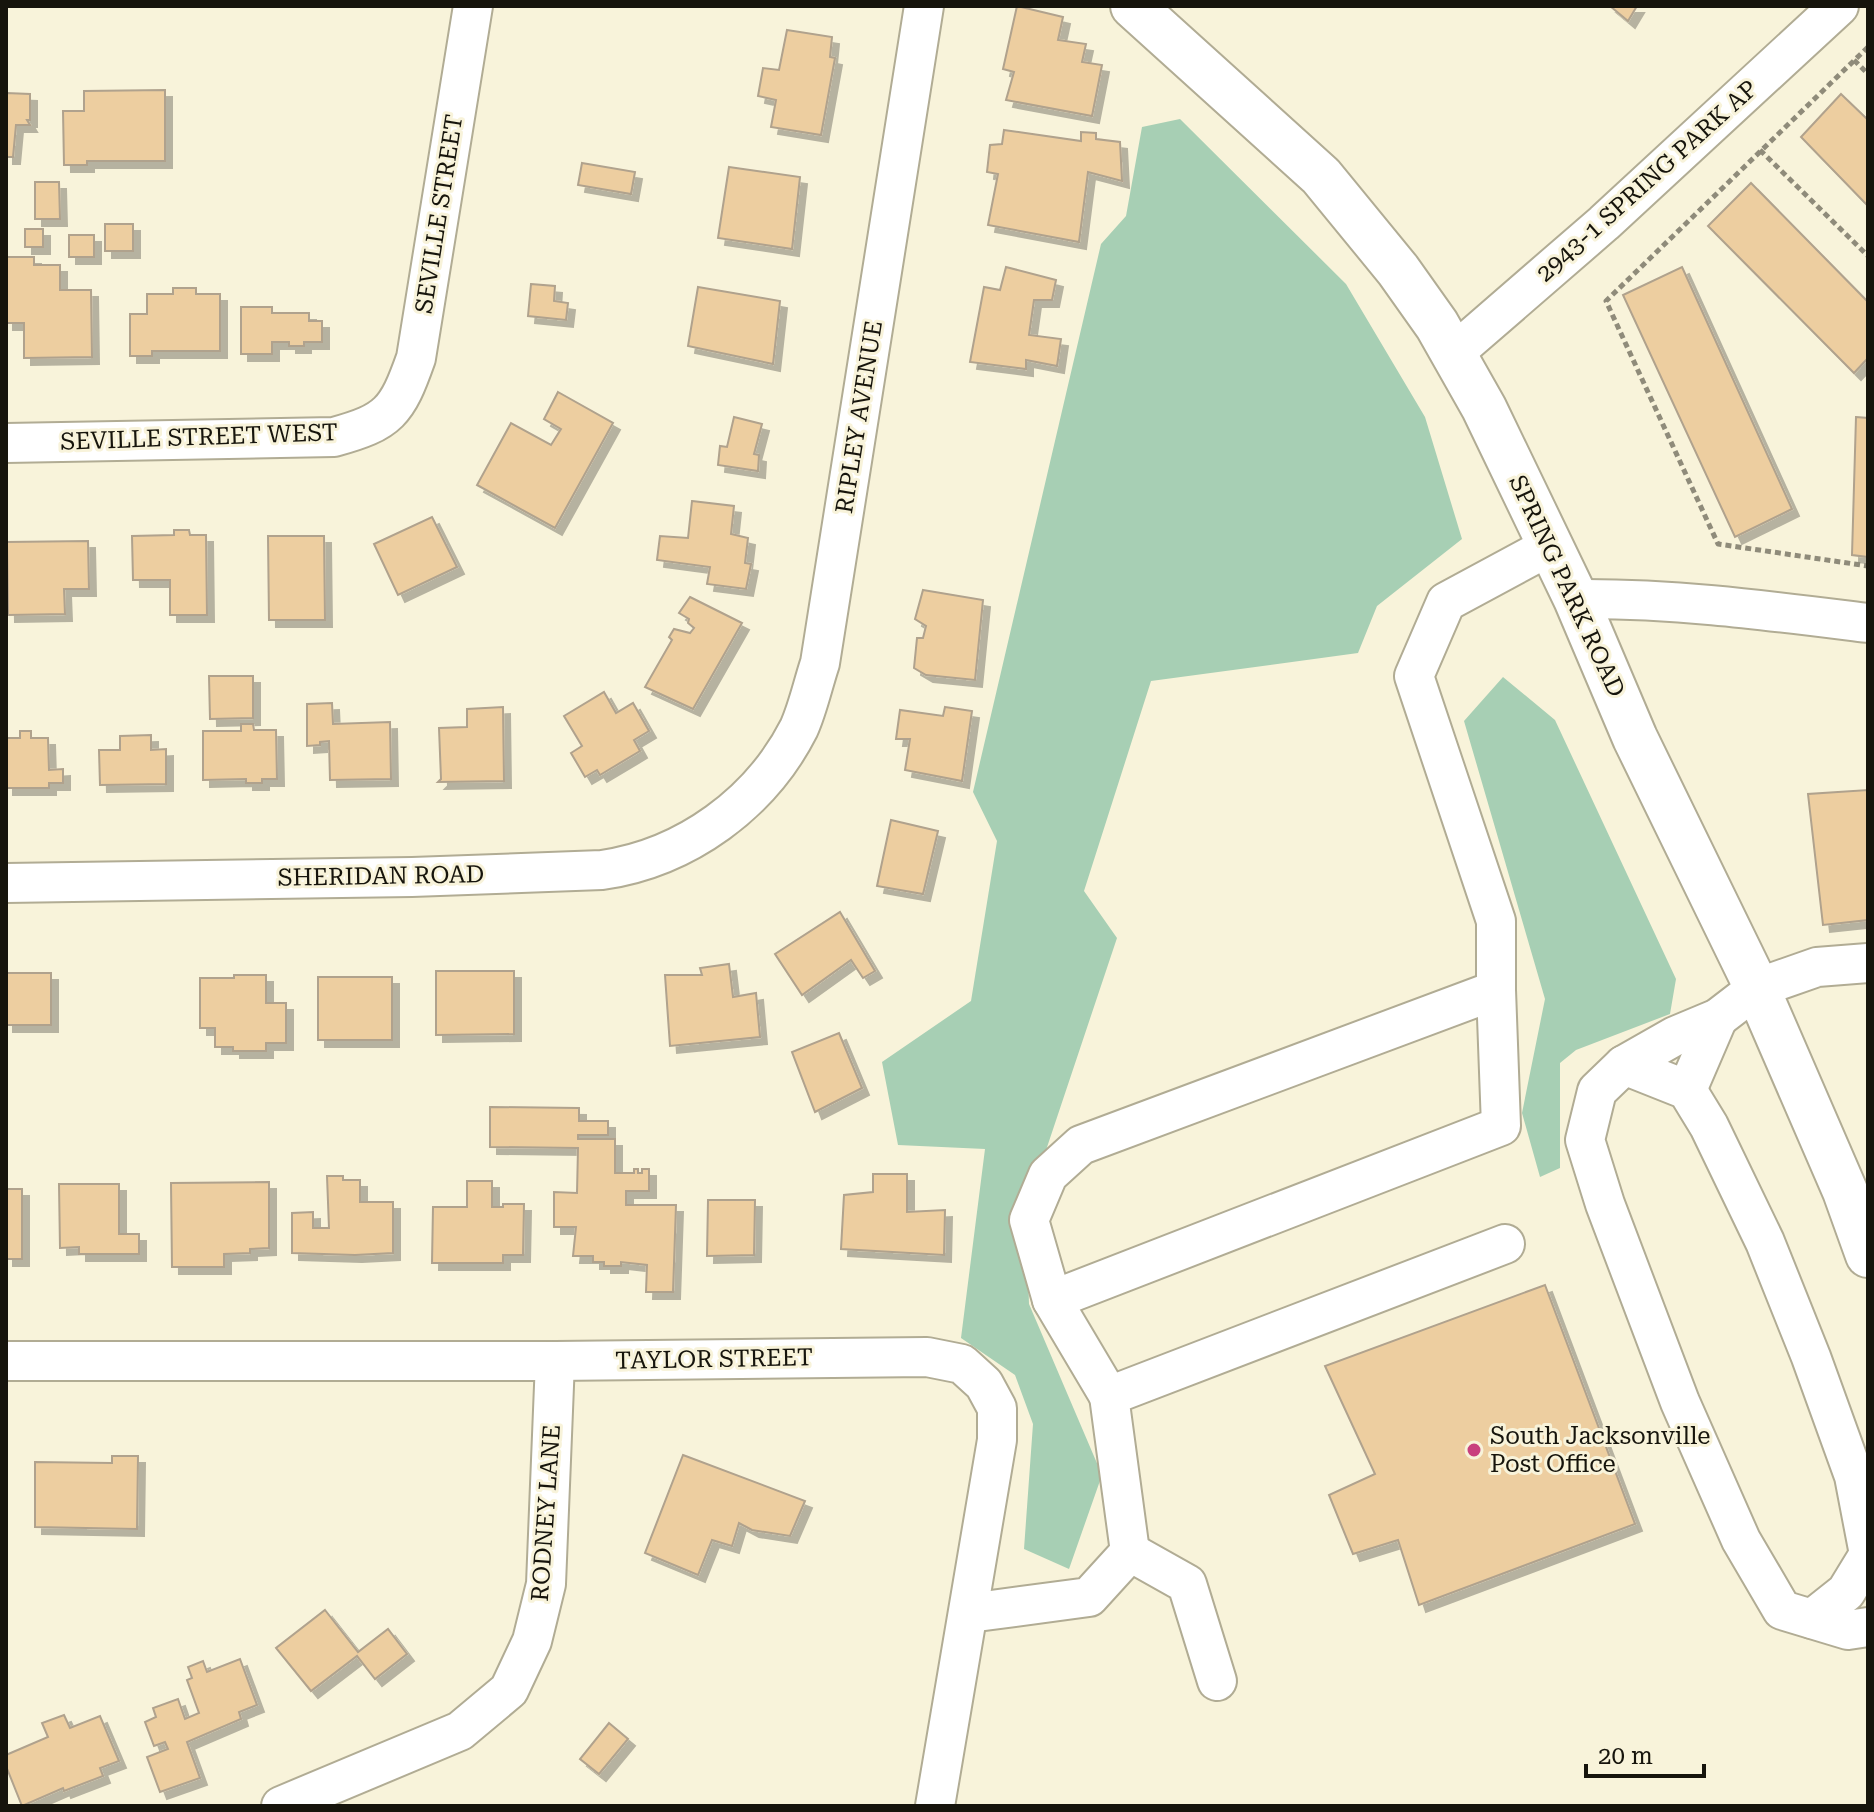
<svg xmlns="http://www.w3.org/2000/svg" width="1874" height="1812" font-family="'Roboto Serif',serif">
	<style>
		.green { fill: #a7cfb4 }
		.building { fill: #edcea0; stroke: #b0a28d; stroke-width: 2; filter: url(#shadow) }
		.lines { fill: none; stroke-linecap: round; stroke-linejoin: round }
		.minor-casing { stroke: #b1ac94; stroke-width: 42 }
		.major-casing { stroke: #b1ac94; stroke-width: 48 }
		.path { stroke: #8f8b7a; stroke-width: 5; stroke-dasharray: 6 4; stroke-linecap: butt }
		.minor { stroke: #fff; stroke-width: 38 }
		.major { stroke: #fff; stroke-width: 44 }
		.poi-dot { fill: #c8407e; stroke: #f8f3da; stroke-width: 3 }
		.labels { text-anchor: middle; stroke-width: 6; stroke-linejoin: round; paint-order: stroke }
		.street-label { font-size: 24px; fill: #16140c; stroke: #f8f3da }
		.poi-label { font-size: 24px; fill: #16140c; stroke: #f8f3da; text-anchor: start }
	</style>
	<defs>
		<filter id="shadow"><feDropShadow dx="7" dy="7" stdDeviation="0" flood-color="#0004"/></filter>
	</defs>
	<rect width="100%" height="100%" fill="#f8f3da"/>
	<g class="green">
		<polygon points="1180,119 1346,284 1425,417 1462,539 1377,606 1358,653 1151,681 1084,891 1117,938 1026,1210 1029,1304 1102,1475 1069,1569 1024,1549 1033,1424 1015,1375 961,1338 985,1149 898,1145 882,1062 971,1001 997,841 973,792 1101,244 1126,216 1142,127"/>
		<polygon points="1503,677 1555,720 1676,979 1670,1014 1576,1050 1560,1063 1560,1168 1540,1177 1522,1113 1545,999 1464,721"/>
	</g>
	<g class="building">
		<polygon points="1017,6 1063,17 1058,40 1086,44 1082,62 1102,65 1092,116 1006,100 1014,72 1003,69"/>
		<polygon points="1610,6 1637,6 1628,21"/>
		<polygon points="787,30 832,37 830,57 835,58 821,135 771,127 776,100 758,96 763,68 779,70"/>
		<polygon points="165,90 165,161 87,161 87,165 64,165 63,111 84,111 84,91"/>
		<polygon points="6,93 30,94 30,120 27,120 30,125 16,125 13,157 6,157"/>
		<polygon points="1841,94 1868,120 1868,206 1801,137"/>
		<polygon points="1004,130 1081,141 1081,132 1096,133 1096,139 1120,142 1122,181 1088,172 1079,242 988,225 998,174 987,172 990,145 1002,144"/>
		<polygon points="582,163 635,172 631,194 578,185"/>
		<polygon points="729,167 800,177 792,249 718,238"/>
		<polygon points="35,182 59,182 60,219 35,219"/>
		<polygon points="1751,183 1868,302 1868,358 1854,373 1708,226"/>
		<rect x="105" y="224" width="28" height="27"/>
		<rect x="25" y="229" width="18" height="18"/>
		<rect x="69" y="235" width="25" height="22"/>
		<polygon points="6,257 34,257 34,265 60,265 60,290 91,290 92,357 24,358 24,323 6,323"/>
		<polygon points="1006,267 1056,280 1052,300 1034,300 1029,335 1061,339 1057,366 1026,360 1026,369 970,362 984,287 1000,290"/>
		<polygon points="1682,267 1792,509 1735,537 1623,295"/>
		<polygon points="531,284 555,286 554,301 568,303 566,320 528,316"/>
		<polygon points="698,287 780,301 773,364 688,346"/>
		<polygon points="173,288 196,288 196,294 220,294 220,351 152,351 152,356 130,356 130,314 147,314 147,294 173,294"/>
		<polygon points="241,307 272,307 272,313 309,313 309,321 322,321 322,342 304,342 304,346 289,346 289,342 272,342 272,354 241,354"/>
		<polygon points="558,392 613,423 555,528 477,485 511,423 551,445 561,429 544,419"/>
		<polygon points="734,417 762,424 754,454 759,455 758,471 718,465 720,446 727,447"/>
		<polygon points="1856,417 1868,418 1868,557 1852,555"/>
		<polygon points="692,501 734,506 731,534 748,538 745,563 751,564 746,589 707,584 710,567 657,560 660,536 688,538"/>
		<polygon points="432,517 457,567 398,595 374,544"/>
		<polygon points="174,530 189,530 190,535 206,535 207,615 170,615 170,580 133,580 132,536 174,535"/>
		<polygon points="268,536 324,536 325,620 269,620"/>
		<polygon points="88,541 89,589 64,589 65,614 8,615 7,542"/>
		<polygon points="923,590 983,600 975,680 926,675 914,668 917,638 923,638 926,626 915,619"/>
		<polygon points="690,597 742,623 693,709 645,687 672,640 669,637 674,629 690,633 694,628 688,623 689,619 679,613"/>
		<polygon points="209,676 253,676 253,718 210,719"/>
		<polygon points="604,692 616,713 633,703 649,731 634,740 640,751 600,775 597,770 585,777 571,753 582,746 564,716"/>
		<polygon points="332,703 333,724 390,722 391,779 330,780 329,741 320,742 320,745 307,746 307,704"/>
		<polygon points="503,707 504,781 438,782 441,779 439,728 467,727 467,709"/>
		<polygon points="945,707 972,711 962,781 905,770 910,739 896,739 900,710 943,716"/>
		<polygon points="241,724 253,724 254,730 276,730 277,779 262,779 262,783 246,783 246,779 203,780 203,731 241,731"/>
		<polygon points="20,731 31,731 31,738 48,738 49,770 63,769 63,783 49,783 49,788 6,788 6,738 20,738"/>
		<polygon points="151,735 151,750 166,749 166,784 100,785 99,750 120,750 120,736"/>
		<polygon points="1868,790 1868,920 1823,925 1808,794"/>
		<polygon points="891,820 938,831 923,894 877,886"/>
		<polygon points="840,912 875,971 863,978 851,960 802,995 775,954"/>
		<polygon points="729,964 733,997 756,993 760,1037 670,1046 665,975 702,975 700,968"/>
		<polygon points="436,971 514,971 514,1034 436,1035"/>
		<rect x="6" y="973" width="45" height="52"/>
		<polygon points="234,975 266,975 266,1003 286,1003 286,1043 266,1043 266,1051 233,1051 233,1047 215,1047 215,1028 200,1028 200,978 234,978"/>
		<rect x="318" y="977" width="74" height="63"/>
		<polygon points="839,1033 862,1088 815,1112 792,1052"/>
		<polygon points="490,1107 579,1108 579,1121 608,1121 608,1135 578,1135 578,1139 615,1139 615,1173 634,1173 634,1169 638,1169 638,1173 642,1173 642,1169 649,1169 649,1191 626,1191 626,1205 676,1205 673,1292 646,1292 647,1265 621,1262 621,1266 604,1266 604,1262 593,1262 593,1256 573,1256 576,1227 554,1227 554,1192 577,1193 578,1148 490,1147"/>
		<polygon points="873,1174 907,1174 907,1212 945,1210 944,1255 841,1249 844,1195 873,1192"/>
		<polygon points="327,1176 343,1176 343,1180 360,1180 360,1202 393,1202 393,1253 355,1255 292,1253 292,1213 313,1212 313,1228 329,1228"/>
		<polygon points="467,1181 492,1181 492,1207 503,1207 503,1204 524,1204 523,1255 503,1255 503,1263 432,1263 433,1207 467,1207"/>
		<polygon points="269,1182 269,1248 250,1249 250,1253 224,1254 224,1267 172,1267 171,1183"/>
		<polygon points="59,1184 119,1184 119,1234 139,1234 139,1254 79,1254 79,1247 60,1248"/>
		<rect x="6" y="1189" width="16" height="70"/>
		<polygon points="708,1200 755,1200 754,1255 707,1256"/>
		<polygon points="1545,1285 1635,1524 1419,1605 1398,1540 1353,1554 1329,1495 1375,1474 1325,1366"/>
		<polygon points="683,1455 805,1501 790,1536 752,1530 739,1523 732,1546 712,1540 698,1575 645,1553"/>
		<polygon points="112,1456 138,1456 137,1529 35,1527 35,1462 112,1463"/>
		<polygon points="325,1610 358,1652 388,1629 407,1654 375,1679 357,1656 311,1691 276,1648"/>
		<polygon points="240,1659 257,1705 239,1712 241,1719 187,1742 200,1778 160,1792 147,1757 168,1749 165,1742 154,1746 145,1722 156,1717 153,1708 178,1699 185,1719 199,1713 187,1680 192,1678 188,1667 203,1661 207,1672"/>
		<polygon points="64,1715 70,1728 100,1716 119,1761 100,1768 103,1776 64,1791 63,1788 22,1806 6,1766 6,1755 48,1737 42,1723"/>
		<polygon points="609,1723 628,1739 599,1774 580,1759"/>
	</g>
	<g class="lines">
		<defs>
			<g id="minor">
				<polyline points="1454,353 1604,223 1839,6"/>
				<path d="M6 443 334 437C389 422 397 412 416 358L473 6"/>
				<path d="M1576 599C1674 598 1771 611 1868 623"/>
				<path d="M6 883 412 877 602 870C686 858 761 803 799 728 808 708 813 684 820 663L924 6"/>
				<polyline points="1868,963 1817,967 1757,988 1718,1018 1675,1036 1624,1065 1597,1091 1585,1140 1605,1204 1680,1402 1741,1540 1782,1610 1848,1630 1868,1627"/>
				<polyline points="1624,1065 1687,1090 1709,1126 1765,1242 1811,1357 1854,1476 1868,1549"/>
				<polyline points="1687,1090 1718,1018"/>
				<polyline points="1052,1300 1501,1126 1496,990"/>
				<polyline points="6,1361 555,1361 927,1357 962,1364 984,1384 997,1408 997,1440 935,1806"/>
				<polyline points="1109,1396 1052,1300 1029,1220 1048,1175 1081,1145 1496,990 1496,921 1414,676 1446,602 1550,546"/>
				<polyline points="1130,1552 1187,1584 1217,1681"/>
				<polyline points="969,1613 1089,1597 1130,1552 1109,1396 1505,1244"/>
				<polyline points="1812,1619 1846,1592 1868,1556"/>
				<polyline points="281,1806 460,1731 509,1690 532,1641 546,1584 555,1361"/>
			</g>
			<polyline id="major" points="1133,6 1321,176 1398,270 1437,325 1484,408 1576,599 1635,738 1757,988 1845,1191 1868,1255"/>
		</defs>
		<use href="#minor" class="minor-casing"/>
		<use href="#major" class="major-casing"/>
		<g class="path">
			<polyline points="1868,47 1606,301 1718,544 1868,566"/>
			<polyline points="1854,60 1868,74"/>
			<polyline points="1760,150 1868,256"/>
		</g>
		<use href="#minor" class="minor"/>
		<use href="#major" class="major"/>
	</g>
	<circle class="poi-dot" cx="1474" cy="1450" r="8"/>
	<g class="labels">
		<g class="street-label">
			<text transform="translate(1647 181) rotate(-42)" y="8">2943-1 SPRING PARK AP</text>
			<text transform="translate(439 214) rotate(-81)" y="8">SEVILLE STREET</text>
			<text transform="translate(859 417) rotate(-81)" y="8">RIPLEY AVENUE</text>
			<text transform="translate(199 437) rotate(-2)" y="8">SEVILLE STREET WEST</text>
			<text transform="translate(1567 586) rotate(65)" y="8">SPRING PARK ROAD</text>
			<text transform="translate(381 876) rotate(-1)" y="8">SHERIDAN ROAD</text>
			<text transform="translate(714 1359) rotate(-1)" y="8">TAYLOR STREET</text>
			<text transform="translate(546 1513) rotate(-86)" y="8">RODNEY LANE</text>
		</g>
		<g class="poi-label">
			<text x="1490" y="1444">South Jacksonville<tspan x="1490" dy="28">Post Office</tspan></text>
		</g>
	</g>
	<rect width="1874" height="1812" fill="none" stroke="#16140c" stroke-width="16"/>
	<path d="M1586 1764v12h118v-12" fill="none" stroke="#16140c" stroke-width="4"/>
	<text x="1598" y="1764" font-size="24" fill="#16140c" stroke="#f8f3da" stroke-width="6" paint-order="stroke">20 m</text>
</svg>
